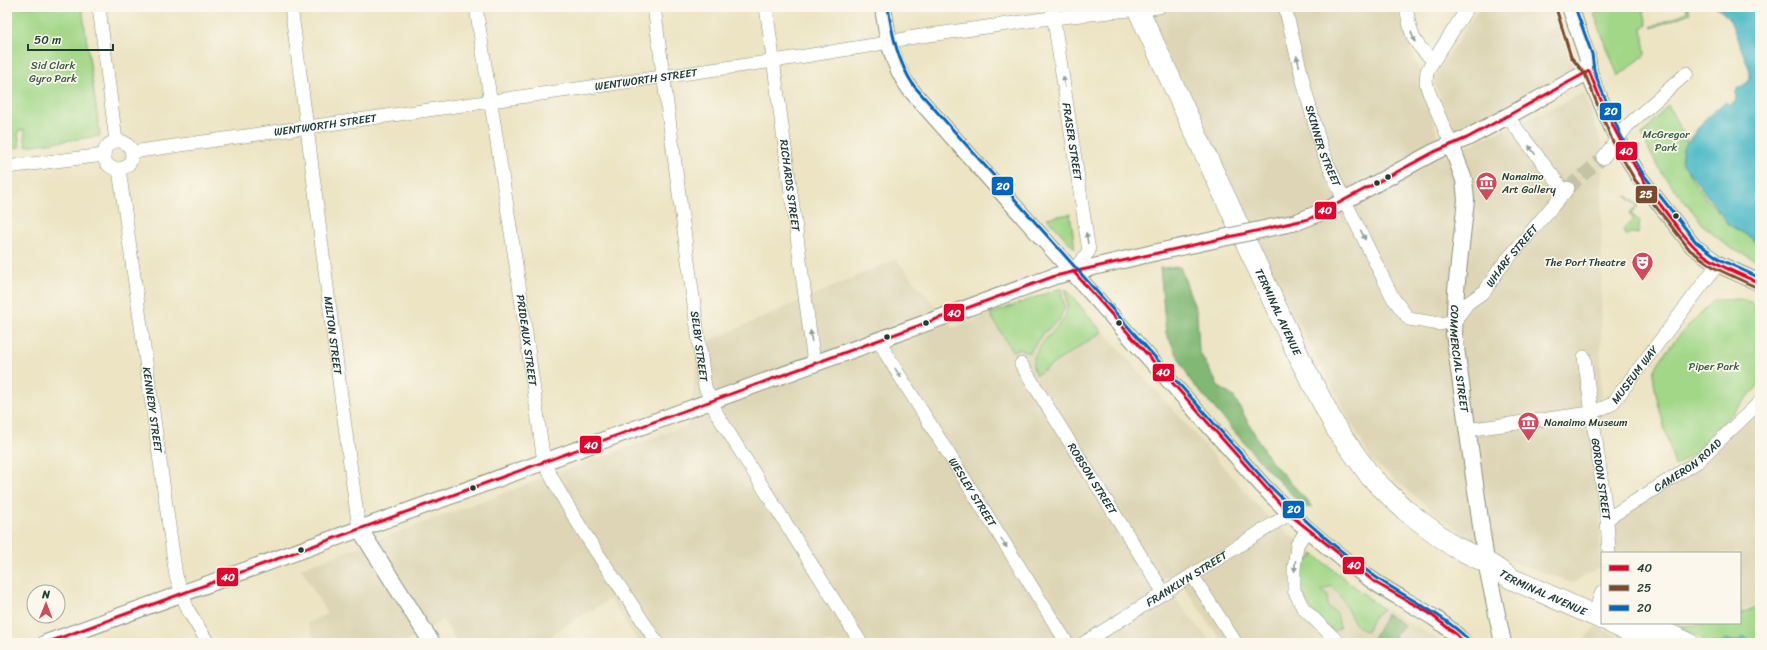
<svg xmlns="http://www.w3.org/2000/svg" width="1767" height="650" font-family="Sriracha,sans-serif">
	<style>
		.built { fill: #ddd5b5 }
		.green { fill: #a2d788; stroke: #608a5e }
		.forest { fill: #81b874; stroke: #507a54 }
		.water { fill: #4dbac7; stroke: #367c7e }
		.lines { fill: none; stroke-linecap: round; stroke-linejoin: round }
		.minor-tunnel { stroke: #c3c3a6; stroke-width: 13; stroke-dasharray: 13 6; stroke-linecap: butt }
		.minor-casing { stroke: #86907c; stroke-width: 14 }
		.tertiary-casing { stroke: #86907c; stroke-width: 18 }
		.trunk-casing { stroke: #86907c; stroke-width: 22 }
		.minor { stroke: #fff; stroke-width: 13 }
		.tertiary { stroke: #fff; stroke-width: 16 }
		.trunk { stroke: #fff; stroke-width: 21 }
		.tertiary-bridge-casing { stroke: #86907c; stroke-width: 18; stroke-linecap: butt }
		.tertiary-bridge { stroke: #fff; stroke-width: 16 }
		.bus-1-casing { stroke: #fbf7ec; stroke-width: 6 }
		.bus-2-casing { stroke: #fbf7ec; stroke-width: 6 }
		.bus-3-casing { stroke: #fbf7ec; stroke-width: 6 }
		.bus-1 { stroke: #e4002b; stroke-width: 3 }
		.bus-2 { stroke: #7a4b2a; stroke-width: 3 }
		.bus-3 { stroke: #0065bd; stroke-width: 3 }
		.oneway { fill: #8f9e9a }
		.bus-dot { fill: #1f3d34; stroke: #fbf7ec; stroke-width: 1.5 }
		.labels { text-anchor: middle; stroke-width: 3.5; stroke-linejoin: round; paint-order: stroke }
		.park-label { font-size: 11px; fill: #395c45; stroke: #fbf7ec }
		.street-label { font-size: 11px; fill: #1f3d34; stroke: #fbf7ec }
		.poi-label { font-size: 11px; fill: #1f3d34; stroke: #fbf7ec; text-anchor: start }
		.line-badge { stroke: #fbf7ec; stroke-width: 1.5 }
		.badge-label { font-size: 11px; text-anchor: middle; font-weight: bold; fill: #fff }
	</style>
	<rect width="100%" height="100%" fill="#fbf7ec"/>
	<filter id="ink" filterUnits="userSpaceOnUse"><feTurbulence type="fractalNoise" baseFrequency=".025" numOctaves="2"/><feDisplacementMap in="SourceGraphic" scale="8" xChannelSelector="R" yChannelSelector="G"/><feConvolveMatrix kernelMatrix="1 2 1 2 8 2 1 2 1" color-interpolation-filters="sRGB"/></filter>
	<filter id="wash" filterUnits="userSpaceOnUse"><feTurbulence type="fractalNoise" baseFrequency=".012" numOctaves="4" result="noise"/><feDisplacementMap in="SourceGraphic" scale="16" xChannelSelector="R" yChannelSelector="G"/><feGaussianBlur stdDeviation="0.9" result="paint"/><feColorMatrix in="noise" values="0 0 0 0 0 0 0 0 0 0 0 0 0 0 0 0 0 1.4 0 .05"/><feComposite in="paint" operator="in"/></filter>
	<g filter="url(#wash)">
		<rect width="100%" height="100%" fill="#ece4c3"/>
		<g class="built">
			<polygon points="1188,7 1396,7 1421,76 1443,157 1584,93 1602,146 1600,567 1573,583 1481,550 1372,461 1256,244 1146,9"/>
			<polygon points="1480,7 1556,7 1572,51 1574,62 1570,69 1564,74 1457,132 1453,129 1436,88 1434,77"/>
			<polygon points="896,259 953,328 1061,288 1066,289 1266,515 1362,595 1445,643 1213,643 1220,639 1174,572 1161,581 1210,641 1207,643 639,643 610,599 552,634 558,643 457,643 443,620 404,643 317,643 307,623 327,614 301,568 688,425 700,345"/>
			<polygon points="1760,406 1760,602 1740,611 1740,553 1607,553 1604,525"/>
			<polygon points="1596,626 1632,643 1581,643"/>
		</g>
		<g class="green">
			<polygon points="7,7 82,7 100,136 26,146 24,130 18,131 20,147 7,149 7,41 12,41"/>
			<polygon points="1611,7 1643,7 1647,25 1642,28 1645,55 1618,76 1594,14"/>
			<polygon points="1686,7 1688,7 1690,13 1652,28 1651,27 1687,12"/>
			<path d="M1668 105 1689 145C1688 150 1684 158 1685 163 1686 169 1690 175 1693 180 1713 212 1733 223 1760 245V262L1730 248 1705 227 1662 173 1652 156 1642 135Z"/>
			<polygon points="1626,196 1627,196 1639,205 1631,214 1640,221 1638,234 1631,233 1626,236 1623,230 1634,218 1629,214 1637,206"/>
			<polygon points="1070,214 1075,249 1047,218"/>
			<polygon points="1061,288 1064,308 1059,320 1043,333 1029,353 1020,349 1012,351 990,314"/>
			<path d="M1066 289 1102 332 1036 375C1023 352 1056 334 1065 317 1069 308 1066 298 1066 289Z"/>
			<path d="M1742 299 1760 305V384L1696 452 1675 466C1671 451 1651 384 1654 373 1660 352 1698 316 1714 300Z"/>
			<path d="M1302 551 1305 560 1311 559 1313 554 1383 609 1374 616 1367 631C1350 630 1346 595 1331 586L1322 590 1328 597 1327 606 1337 614 1340 627 1334 632 1313 613 1299 586Z"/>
			<polygon points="1760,605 1760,643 1709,643 1678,626 1740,623 1740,614"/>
		</g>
		<g class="forest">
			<polygon points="1180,267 1197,313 1199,351 1219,387 1234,397 1268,458 1313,507 1304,507 1264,466 1190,380 1166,333 1160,268"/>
			<polygon points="1387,614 1404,625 1395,636 1399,643 1357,643 1356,641 1372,640"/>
		</g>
		<g class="water">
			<path d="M1716 7H1760V243L1729 225 1681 161 1683 148 1705 119 1725 102 1730 105 1735 101C1737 98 1735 95 1736 92 1740 83 1754 86 1749 68L1729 18Z"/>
			<polygon points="1743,637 1748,638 1751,643 1722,643 1725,639 1736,642"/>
		</g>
	</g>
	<g filter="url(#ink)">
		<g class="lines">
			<polyline class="minor-tunnel" points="1568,188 1603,158"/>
			<defs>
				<g id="minor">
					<polyline points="99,7 116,141"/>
					<path id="s1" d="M291 7C315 181 334 355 359 528"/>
					<path id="s2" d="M476 7 519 284 544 462C575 526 619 583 657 643"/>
					<path id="s3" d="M654 7 705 387 717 414 861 643"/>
					<path id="s4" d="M766 7 814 363"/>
					<path id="s5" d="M1052 7 1089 251 1073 271"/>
					<path id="s6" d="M1285 7 1306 93 1322 150 1338 187 1393 298 1409 319 1440 324 1454 321 1468 303 1485 291 1500 268 1568 188"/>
					<path d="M1406 7C1411 33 1411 42 1433 60"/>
					<polyline points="1507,116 1565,192"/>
					<circle cx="118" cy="155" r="14"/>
					<polyline points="1451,144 1428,90 1426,82 1427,71 1468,7"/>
					<path id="s7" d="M132 152 774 61 874 45 908 38 1043 19 1159 7"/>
					<polyline points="1603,158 1627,126 1687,73"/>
					<polyline points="7,167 104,155"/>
					<path id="s8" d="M119 169 176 576 188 610 208 643"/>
					<path id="s9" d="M880 339 886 354 920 408 1067 643"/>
					<path id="s10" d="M1584 357 1607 519 1609 553"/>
					<path id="s11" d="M1021 364 1164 593"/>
					<path id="s12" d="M1466 430 1591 413 1612 404 1718 264"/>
					<path id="s13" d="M1607 519 1697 462 1760 402"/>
					<polyline points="1307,530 1297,545 1294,569 1294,590 1303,608 1339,643"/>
					<polyline points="1192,575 1236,643"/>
					<polyline points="1598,603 1602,592"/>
					<path id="s14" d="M1084 643 1289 514"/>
				</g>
				<g id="tertiary">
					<path d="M883 7C887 36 892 65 910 89L1263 486C1297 522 1335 555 1376 583 1406 603 1440 616 1464 643"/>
					<polyline points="1570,7 1587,56 1589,71 1594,86 1617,138 1639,177 1693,246 1718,264 1760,283"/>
					<path id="s15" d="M1451 144 1464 180 1466 200 1456 290 1454 334 1486 562 1503 643"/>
					<polyline points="1297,222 1329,209 1434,152 1467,138 1519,110 1589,71"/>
					<polyline points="359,528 432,643"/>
					<polyline points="46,643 1055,276 1153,253"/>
				</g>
				<g id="trunk">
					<path id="s16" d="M1137 7 1302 363 1337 430 1371 477 1405 510 1453 546 1486 562 1512 579 1602 619"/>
					<polyline points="1611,623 1654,643"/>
					<polyline points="1643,623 1688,643"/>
				</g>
			</defs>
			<use href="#minor" class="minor-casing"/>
			<use href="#tertiary" class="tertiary-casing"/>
			<use href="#trunk" class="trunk-casing"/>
			<use href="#minor" class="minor"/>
			<use href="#tertiary" class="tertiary"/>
			<use href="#trunk" class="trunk"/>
			<defs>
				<polyline id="tertiary-bridge" points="1153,253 1297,222"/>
			</defs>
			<use href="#tertiary-bridge" class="tertiary-bridge-casing"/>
			<use href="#tertiary-bridge" class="tertiary-bridge"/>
			<defs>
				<g id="bus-1">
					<polyline points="1073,271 1289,514 1376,583 1429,613 1457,635 1464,643"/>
					<path d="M46 643 1055 276 1309 219 1434 152 1467 138 1589 71C1609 123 1634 171 1668 215 1678 228 1688 242 1700 252 1718 266 1739 274 1760 283"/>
				</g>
				<polyline id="bus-2" points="1556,8 1571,57 1585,74 1612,140 1635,180 1690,250 1715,268 1758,288"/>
				<g id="bus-3">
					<path d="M888 7C892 35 898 62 914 86L1267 483C1301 518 1337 550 1377 578 1408 599 1441 613 1468 639"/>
					<polyline points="1575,7 1592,54 1594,70 1599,84 1621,136 1643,174 1696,242 1721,260 1760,278"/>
				</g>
			</defs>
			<use href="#bus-1" class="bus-1-casing"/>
			<use href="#bus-2" class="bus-2-casing"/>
			<use href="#bus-3" class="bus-3-casing"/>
			<use href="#bus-1" class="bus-1"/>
			<use href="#bus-2" class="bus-2"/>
			<use href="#bus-3" class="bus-3"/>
		</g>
		<defs><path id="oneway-solid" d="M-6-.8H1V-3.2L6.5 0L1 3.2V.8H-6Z"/></defs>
		<g class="oneway">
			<use href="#oneway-solid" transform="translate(1413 37) rotate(69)"/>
			<use href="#oneway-solid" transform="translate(1298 61) rotate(-104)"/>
			<use href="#oneway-solid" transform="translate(1064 82) rotate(-99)"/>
			<use href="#oneway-solid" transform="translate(1532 150) rotate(-127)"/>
			<use href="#oneway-solid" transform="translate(1363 235) rotate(64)"/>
			<use href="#oneway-solid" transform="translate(1087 238) rotate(-99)"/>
			<use href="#oneway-solid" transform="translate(811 336) rotate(-97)"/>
			<use href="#oneway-solid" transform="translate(898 373) rotate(58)"/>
			<use href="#oneway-solid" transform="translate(1004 543) rotate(58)"/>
			<use href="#oneway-solid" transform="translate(1295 566) rotate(95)"/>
		</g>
	</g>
	<defs>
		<symbol id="museum-pin" viewBox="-11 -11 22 30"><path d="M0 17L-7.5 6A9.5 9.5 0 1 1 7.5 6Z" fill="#d1495b" stroke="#fbf7ec"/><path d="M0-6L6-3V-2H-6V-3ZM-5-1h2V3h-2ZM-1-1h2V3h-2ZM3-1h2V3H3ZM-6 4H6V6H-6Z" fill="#fff"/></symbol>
		<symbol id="theatre-pin" viewBox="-11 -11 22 30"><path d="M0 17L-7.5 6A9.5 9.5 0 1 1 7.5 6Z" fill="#d1495b" stroke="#fbf7ec"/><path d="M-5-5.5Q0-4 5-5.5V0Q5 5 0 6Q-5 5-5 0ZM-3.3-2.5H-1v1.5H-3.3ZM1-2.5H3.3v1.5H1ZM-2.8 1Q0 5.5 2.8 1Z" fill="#fff"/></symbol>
	</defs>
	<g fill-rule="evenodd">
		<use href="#museum-pin" x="1474" y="170" width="25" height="34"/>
		<use href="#theatre-pin" x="1630" y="250" width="25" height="34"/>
		<use href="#museum-pin" x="1516" y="410" width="25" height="34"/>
	</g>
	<g class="bus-dot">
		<circle cx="1388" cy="177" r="3.5"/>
		<circle cx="1377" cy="183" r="3.5"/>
		<circle cx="1676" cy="216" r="3.5"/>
		<circle cx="926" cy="323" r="3.5"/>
		<circle cx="1119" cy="323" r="3.5"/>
		<circle cx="887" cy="337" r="3.5"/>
		<circle cx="473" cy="488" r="3.5"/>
		<circle cx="301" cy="550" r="3.5"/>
	</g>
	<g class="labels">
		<g class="park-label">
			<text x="53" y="69">Sid Clark<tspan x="53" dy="13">Gyro Park</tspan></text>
			<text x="1666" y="138">McGregor<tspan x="1666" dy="13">Park</tspan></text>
			<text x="1714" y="370">Piper Park</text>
		</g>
		<g class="street-label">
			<text dy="4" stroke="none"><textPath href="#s7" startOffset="519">WENTWORTH STREET</textPath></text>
			<text dy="4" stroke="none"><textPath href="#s7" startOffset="195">WENTWORTH STREET</textPath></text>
			<text dy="4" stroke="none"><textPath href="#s5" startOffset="136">FRASER STREET</textPath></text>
			<text dy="4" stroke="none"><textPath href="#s6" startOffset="144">SKINNER STREET</textPath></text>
			<text dy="4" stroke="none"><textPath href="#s4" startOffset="180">RICHARDS STREET</textPath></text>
			<text dy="4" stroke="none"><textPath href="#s6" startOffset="472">WHARF STREET</textPath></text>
			<text dy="4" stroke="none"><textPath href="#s16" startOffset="336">TERMINAL AVENUE</textPath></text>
			<text dy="4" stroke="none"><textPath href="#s1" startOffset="331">MILTON STREET</textPath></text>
			<text dy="4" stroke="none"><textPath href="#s2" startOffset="337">PRIDEAUX STREET</textPath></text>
			<text dy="4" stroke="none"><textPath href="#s3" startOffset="342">SELBY STREET</textPath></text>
			<text dy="4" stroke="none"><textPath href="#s15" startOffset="218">COMMERCIAL STREET</textPath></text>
			<text dy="4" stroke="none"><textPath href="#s12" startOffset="186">MUSEUM WAY</textPath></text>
			<text dy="4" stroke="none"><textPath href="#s8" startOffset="243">KENNEDY STREET</textPath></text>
			<text dy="4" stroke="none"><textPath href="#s13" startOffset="97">CAMERON ROAD</textPath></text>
			<text dy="4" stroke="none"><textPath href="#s11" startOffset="135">ROBSON STREET</textPath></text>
			<text dy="4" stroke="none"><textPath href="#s10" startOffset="123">GORDON STREET</textPath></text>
			<text dy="4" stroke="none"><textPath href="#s9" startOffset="179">WESLEY STREET</textPath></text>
			<text dy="4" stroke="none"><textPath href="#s14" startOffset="121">FRANKLYN STREET</textPath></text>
			<text dy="4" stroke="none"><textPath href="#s16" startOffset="735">TERMINAL AVENUE</textPath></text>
		</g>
		<g class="poi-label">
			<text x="1502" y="180">Nanaimo<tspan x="1502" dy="13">Art Gallery</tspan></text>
			<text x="1626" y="266" text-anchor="end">The Port Theatre</text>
			<text x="1544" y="426">Nanaimo Museum</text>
		</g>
	</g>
	<g class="line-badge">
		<rect x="1599" y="102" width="23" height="19" rx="4" fill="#0065bd"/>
		<rect x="1615" y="141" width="23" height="20" rx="4" fill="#e4002b"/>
		<rect x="991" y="176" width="23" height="20" rx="4" fill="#0065bd"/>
		<rect x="1635" y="185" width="23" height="19" rx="4" fill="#7a4b2a"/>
		<rect x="1314" y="201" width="23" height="19" rx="4" fill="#e4002b"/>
		<rect x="943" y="303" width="22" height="19" rx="4" fill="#e4002b"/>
		<rect x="1152" y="363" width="23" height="19" rx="4" fill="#e4002b"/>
		<rect x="579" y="435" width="23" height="19" rx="4" fill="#e4002b"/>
		<rect x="1282" y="500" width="23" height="19" rx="4" fill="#0065bd"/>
		<rect x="1342" y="556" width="23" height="19" rx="4" fill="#e4002b"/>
		<rect x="216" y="567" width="23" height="20" rx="4" fill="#e4002b"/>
	</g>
	<g class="badge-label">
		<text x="1611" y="115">20</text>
		<text x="1626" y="155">40</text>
		<text x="1003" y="190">20</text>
		<text x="1646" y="198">25</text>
		<text x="1325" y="214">40</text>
		<text x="954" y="317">40</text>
		<text x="1163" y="376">40</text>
		<text x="591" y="449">40</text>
		<text x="1294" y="513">20</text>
		<text x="1354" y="569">40</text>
		<text x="228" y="581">40</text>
	</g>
	<rect width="1767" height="650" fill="none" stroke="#fbf7ec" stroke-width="24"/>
	<rect x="1601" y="552" width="140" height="72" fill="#fbf7ec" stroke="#a3ada2"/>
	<rect x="1609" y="565" width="20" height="6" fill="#e4002b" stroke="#a3ada2"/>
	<text x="1637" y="572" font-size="12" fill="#1f3d34">40</text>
	<rect x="1609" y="585" width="20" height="6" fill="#7a4b2a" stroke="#a3ada2"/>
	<text x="1637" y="592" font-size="12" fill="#1f3d34">25</text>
	<rect x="1609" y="605" width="20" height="6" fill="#0065bd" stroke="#a3ada2"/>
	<text x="1637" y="612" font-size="12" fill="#1f3d34">20</text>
	<g transform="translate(46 604) rotate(1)"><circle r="19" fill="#fbf7ec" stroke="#a3ada2"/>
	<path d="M0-3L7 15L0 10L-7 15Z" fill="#d1495b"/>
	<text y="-6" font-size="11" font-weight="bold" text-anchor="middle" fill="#1f3d34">N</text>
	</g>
	<path d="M28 44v6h85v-6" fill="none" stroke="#1f3d34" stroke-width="2"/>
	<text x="34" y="44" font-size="12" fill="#1f3d34" stroke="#fbf7ec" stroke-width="3" paint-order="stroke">50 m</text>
</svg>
